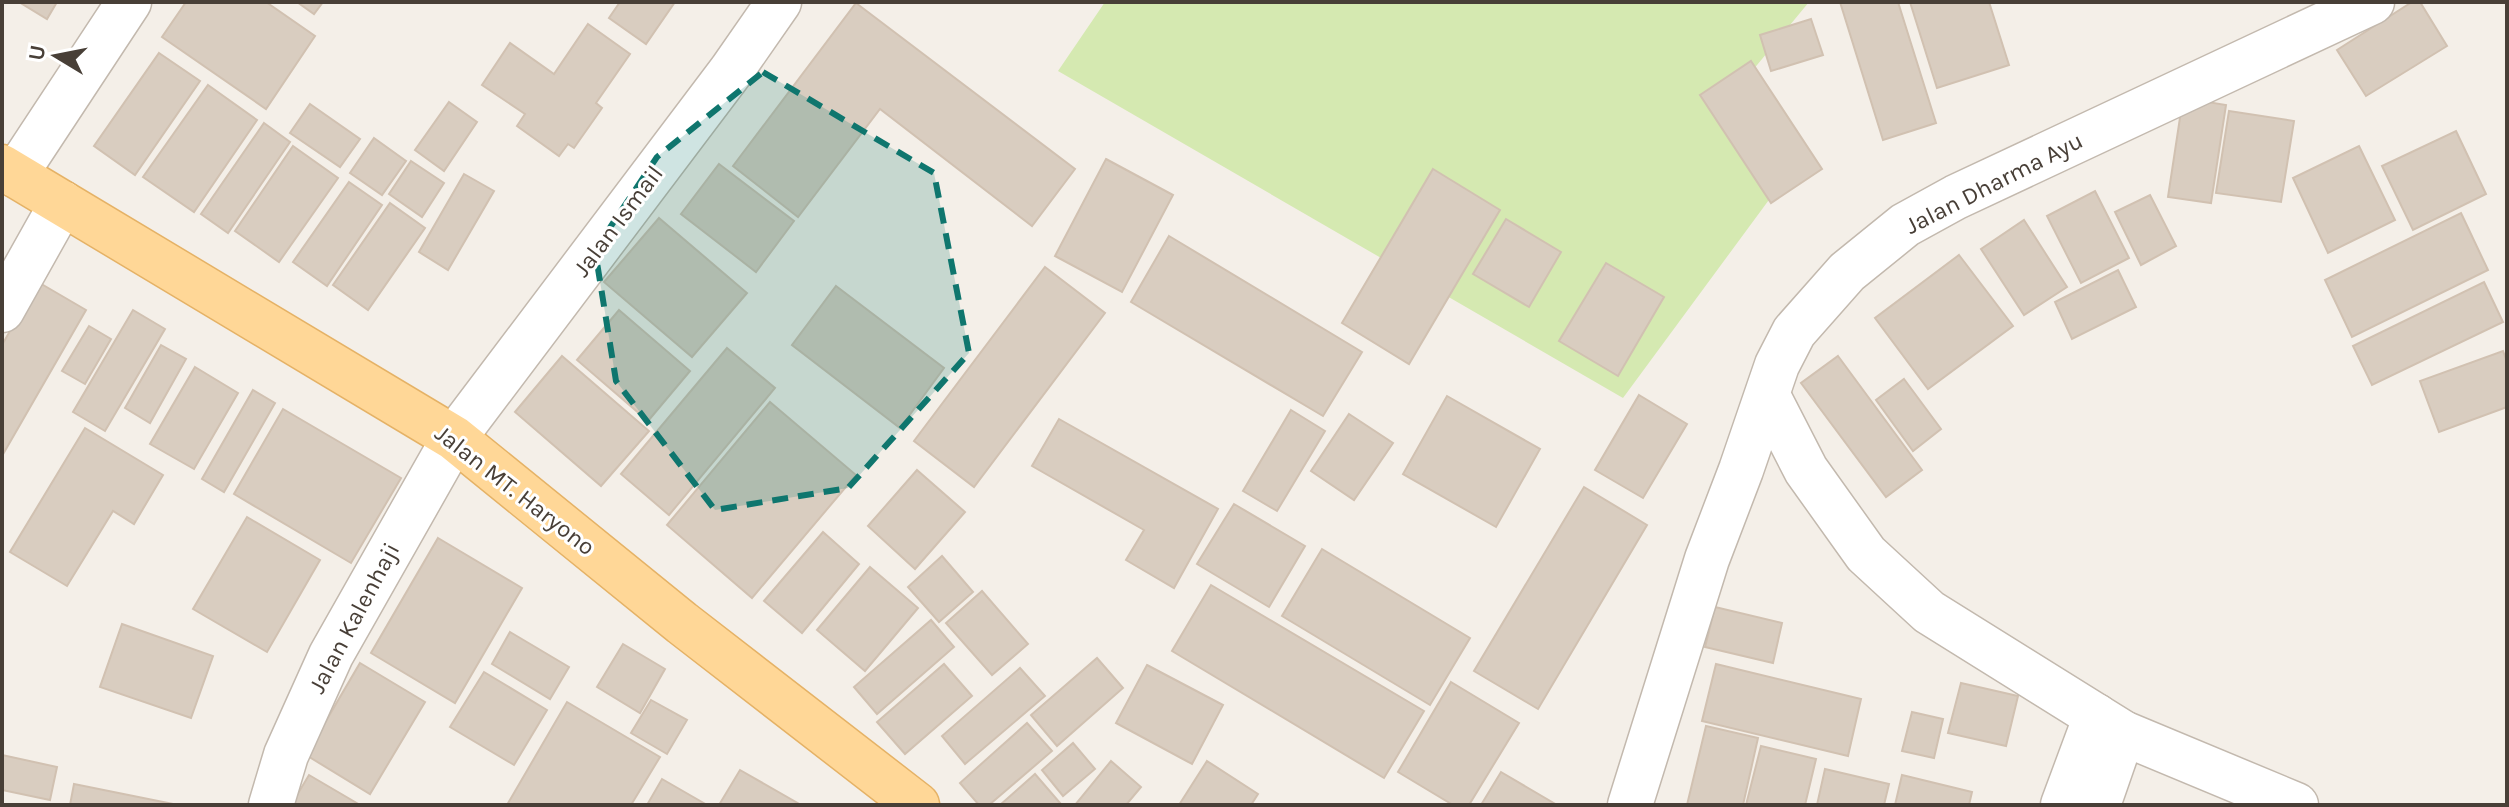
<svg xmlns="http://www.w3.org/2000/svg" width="2509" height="807" font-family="Karla,sans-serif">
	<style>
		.green { fill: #d5e9b1 }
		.building { fill: #d9cdc0; stroke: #d1c1b1; stroke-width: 2 }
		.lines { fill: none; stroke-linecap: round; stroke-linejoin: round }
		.street-casing { stroke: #c3b9ae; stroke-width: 47 }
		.primary-casing { stroke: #e5b266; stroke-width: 47 }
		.street { stroke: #fff; stroke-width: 44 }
		.primary { stroke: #ffd797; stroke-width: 44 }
		.marked { fill: #0f766e; fill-opacity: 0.2; stroke: #0f766e; stroke-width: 6; stroke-dasharray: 16 10; stroke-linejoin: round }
		.labels { text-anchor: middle; stroke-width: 6; stroke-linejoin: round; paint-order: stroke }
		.street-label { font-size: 24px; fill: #483f37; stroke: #fff }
	</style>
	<rect width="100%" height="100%" fill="#f4efe8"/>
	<polygon class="green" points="1105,2 1809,2 1738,88 1774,193 1623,398 1058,71"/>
	<g class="building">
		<polygon points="19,2 57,2 47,19"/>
		<polygon points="186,2 266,2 315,36 266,109 162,37"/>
		<polygon points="297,2 323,2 314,14"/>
		<polygon points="620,2 675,2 646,44 609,18"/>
		<polygon points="1840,2 1898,2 1936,123 1883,140"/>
		<polygon points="1910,2 1989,2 2009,65 1937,88"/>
		<polygon points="2412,2 2420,2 2447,46 2366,96 2337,50"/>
		<polygon points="856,3 1075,169 1032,226 880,109 798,217 733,166"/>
		<polygon points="1811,19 1823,55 1771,71 1760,35"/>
		<polygon points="588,24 630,54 596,103 602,108 574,148 568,144 559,156 517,126 525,114 482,85 510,43 554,74"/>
		<polygon points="159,53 200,81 135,175 94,146"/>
		<polygon points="1751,61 1822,169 1771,203 1700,95"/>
		<polygon points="208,85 257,120 194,212 143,177"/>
		<polygon points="2183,98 2226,105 2211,203 2168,197"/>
		<polygon points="449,102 477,122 444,171 415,150"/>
		<polygon points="310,104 360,139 340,167 290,133"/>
		<polygon points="2229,111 2294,121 2281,202 2216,193"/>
		<polygon points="264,123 290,142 228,233 201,214"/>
		<polygon points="2456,131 2486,194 2413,230 2382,166"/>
		<polygon points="374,138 406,161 382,195 350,173"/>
		<polygon points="293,146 338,178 279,262 235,231"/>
		<polygon points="2359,146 2395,220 2328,253 2293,178"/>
		<polygon points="1106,159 1173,195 1122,292 1055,256"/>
		<polygon points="411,161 444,183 422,217 389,194"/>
		<polygon points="719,164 794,221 756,272 681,214"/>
		<polygon points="1433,169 1500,210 1409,364 1342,323"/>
		<polygon points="464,174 494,191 448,270 419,252"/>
		<polygon points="349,182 382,205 327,286 293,262"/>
		<polygon points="2095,191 2129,258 2081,283 2047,216"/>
		<polygon points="2150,195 2176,246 2141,265 2115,212"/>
		<polygon points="390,203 425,228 368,310 333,285"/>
		<polygon points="2461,213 2488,270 2352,337 2325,280"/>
		<polygon points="659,218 747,293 692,357 604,282"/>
		<polygon points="1506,219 1561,252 1529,307 1473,274"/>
		<polygon points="2024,220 2067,287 2024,315 1981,249"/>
		<polygon points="1169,236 1362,352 1323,416 1131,302"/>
		<polygon points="1959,255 2013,326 1928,389 1875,318"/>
		<polygon points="1606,263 1664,297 1618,376 1559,341"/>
		<polygon points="1045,267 1105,313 974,487 914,441"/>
		<polygon points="2118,270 2136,307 2072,339 2055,302"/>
		<polygon points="38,282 86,310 2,456 2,345"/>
		<polygon points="2484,282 2503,322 2372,385 2353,346"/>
		<polygon points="836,286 944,368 900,428 792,345"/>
		<polygon points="133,310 165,329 105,431 73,412"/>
		<polygon points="619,310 690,371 648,421 577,360"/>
		<polygon points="89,326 111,339 85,384 62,371"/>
		<polygon points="161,345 186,359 150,423 125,408"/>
		<polygon points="727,348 775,388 669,515 621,474"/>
		<polygon points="2503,351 2507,362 2507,407 2439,432 2420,381"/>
		<polygon points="562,356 649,431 601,486 515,412"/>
		<polygon points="1838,356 1922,470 1886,497 1801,383"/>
		<polygon points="195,367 238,393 194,469 150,444"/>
		<polygon points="1904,379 1941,429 1913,451 1876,400"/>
		<polygon points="253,390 275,403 224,492 202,479"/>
		<polygon points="1639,395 1687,424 1643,498 1595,470"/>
		<polygon points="1447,396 1540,449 1496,527 1403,474"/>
		<polygon points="770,402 856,475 752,598 667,525"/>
		<polygon points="283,409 401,478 351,563 234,494"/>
		<polygon points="1291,410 1325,431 1277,511 1243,491"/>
		<polygon points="1349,414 1393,443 1354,500 1311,471"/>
		<polygon points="1059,419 1218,509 1174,588 1126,560 1144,530 1032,466"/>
		<polygon points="85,428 163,475 134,524 113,511 67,586 10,552"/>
		<polygon points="917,470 965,512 915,569 868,526"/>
		<polygon points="1584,487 1647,525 1538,709 1474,671"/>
		<polygon points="1234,504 1305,546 1269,607 1197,564"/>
		<polygon points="247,517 320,560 267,652 193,609"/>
		<polygon points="823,532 859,564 802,633 764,601"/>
		<polygon points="438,538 522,588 455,703 371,653"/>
		<polygon points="1322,549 1470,638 1430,705 1282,616"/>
		<polygon points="942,556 973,592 939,622 908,587"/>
		<polygon points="870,567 918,608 865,671 817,630"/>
		<polygon points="1211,585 1424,711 1384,778 1172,651"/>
		<polygon points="982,591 1028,644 992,675 946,623"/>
		<polygon points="1715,607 1782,623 1773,663 1705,647"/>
		<polygon points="931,620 954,647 877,714 854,687"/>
		<polygon points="122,624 213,656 191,718 100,687"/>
		<polygon points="510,632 569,667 550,699 492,664"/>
		<polygon points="623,644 665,669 640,713 597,687"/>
		<polygon points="1097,658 1123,688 1057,746 1031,715"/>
		<polygon points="360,663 425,702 370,794 306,755"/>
		<polygon points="944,664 972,696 905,754 877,722"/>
		<polygon points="1716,664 1861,699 1848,756 1702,721"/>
		<polygon points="1147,665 1223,705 1192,764 1116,723"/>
		<polygon points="1020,668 1045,696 965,764 942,736"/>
		<polygon points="484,672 547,710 514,765 450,727"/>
		<polygon points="1451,682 1519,723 1469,805 1453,805 1398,772"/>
		<polygon points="1961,683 2018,696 2006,746 1948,733"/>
		<polygon points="651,700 687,720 667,754 631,733"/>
		<polygon points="567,702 660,757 631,805 507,805"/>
		<polygon points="1912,712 1943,719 1934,758 1902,751"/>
		<polygon points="1027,723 1052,751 989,805 979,805 960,783"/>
		<polygon points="1706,726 1758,738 1743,805 1687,805"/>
		<polygon points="1073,743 1095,769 1063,796 1042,770"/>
		<polygon points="1761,746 1816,759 1805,805 1746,805"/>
		<polygon points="2,755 57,767 50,800 2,790"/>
		<polygon points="1111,761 1141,787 1126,805 1075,805"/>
		<polygon points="1207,761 1258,794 1251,805 1179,805"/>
		<polygon points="1825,769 1889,784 1884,805 1817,805"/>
		<polygon points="740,770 801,805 719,805"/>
		<polygon points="1501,772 1557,805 1481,805"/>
		<polygon points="1035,774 1060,803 1058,805 1000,805"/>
		<polygon points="309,775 360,805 291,805"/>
		<polygon points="1902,775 1972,792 1969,805 1895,805"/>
		<polygon points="662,779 707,805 647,805"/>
		<polygon points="74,784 178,805 70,805"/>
	</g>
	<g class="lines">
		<defs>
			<g id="street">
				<polyline points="15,175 129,2"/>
				<polyline points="2,310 62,203"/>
				<polyline points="1768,396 1806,470 1866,554 1929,612 2123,733 2296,805"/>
				<polyline points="271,805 286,755 331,655 454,438 731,71 779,2"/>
				<polyline points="1630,805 1707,559 1741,470 1777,365 1794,332 1847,272 1905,225 1956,197 2372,2"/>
				<polyline points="2063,805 2096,716"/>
				<polyline points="2098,805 2123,733"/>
			</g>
			<polyline id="primary" points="2,167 454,438 682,623 917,805"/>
		</defs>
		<use href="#street" class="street-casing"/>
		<use href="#primary" class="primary-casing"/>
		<use href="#street" class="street"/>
		<use href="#primary" class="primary"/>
	</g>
	<path class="marked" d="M763 72 934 173 969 353 848 488 715 510 616 381 595 250 657 157Z"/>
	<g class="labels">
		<g class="street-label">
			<text transform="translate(1994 183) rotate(-27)" y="8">Jalan Dharma Ayu</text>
			<text transform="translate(618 221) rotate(-53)" y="8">Jalan Ismail</text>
			<text transform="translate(515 490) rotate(38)" y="8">Jalan MT. Haryono</text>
			<text transform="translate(354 618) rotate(-62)" y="8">Jalan Kalenhaji</text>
		</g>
	</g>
	<rect width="2509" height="807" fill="none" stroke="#483f37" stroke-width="8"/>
	<g transform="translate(56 56) rotate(280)" stroke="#ffffff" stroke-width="6" paint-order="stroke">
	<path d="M0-6L14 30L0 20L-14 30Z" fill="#483f37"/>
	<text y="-12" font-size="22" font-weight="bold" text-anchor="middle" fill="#483f37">U</text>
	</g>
</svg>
